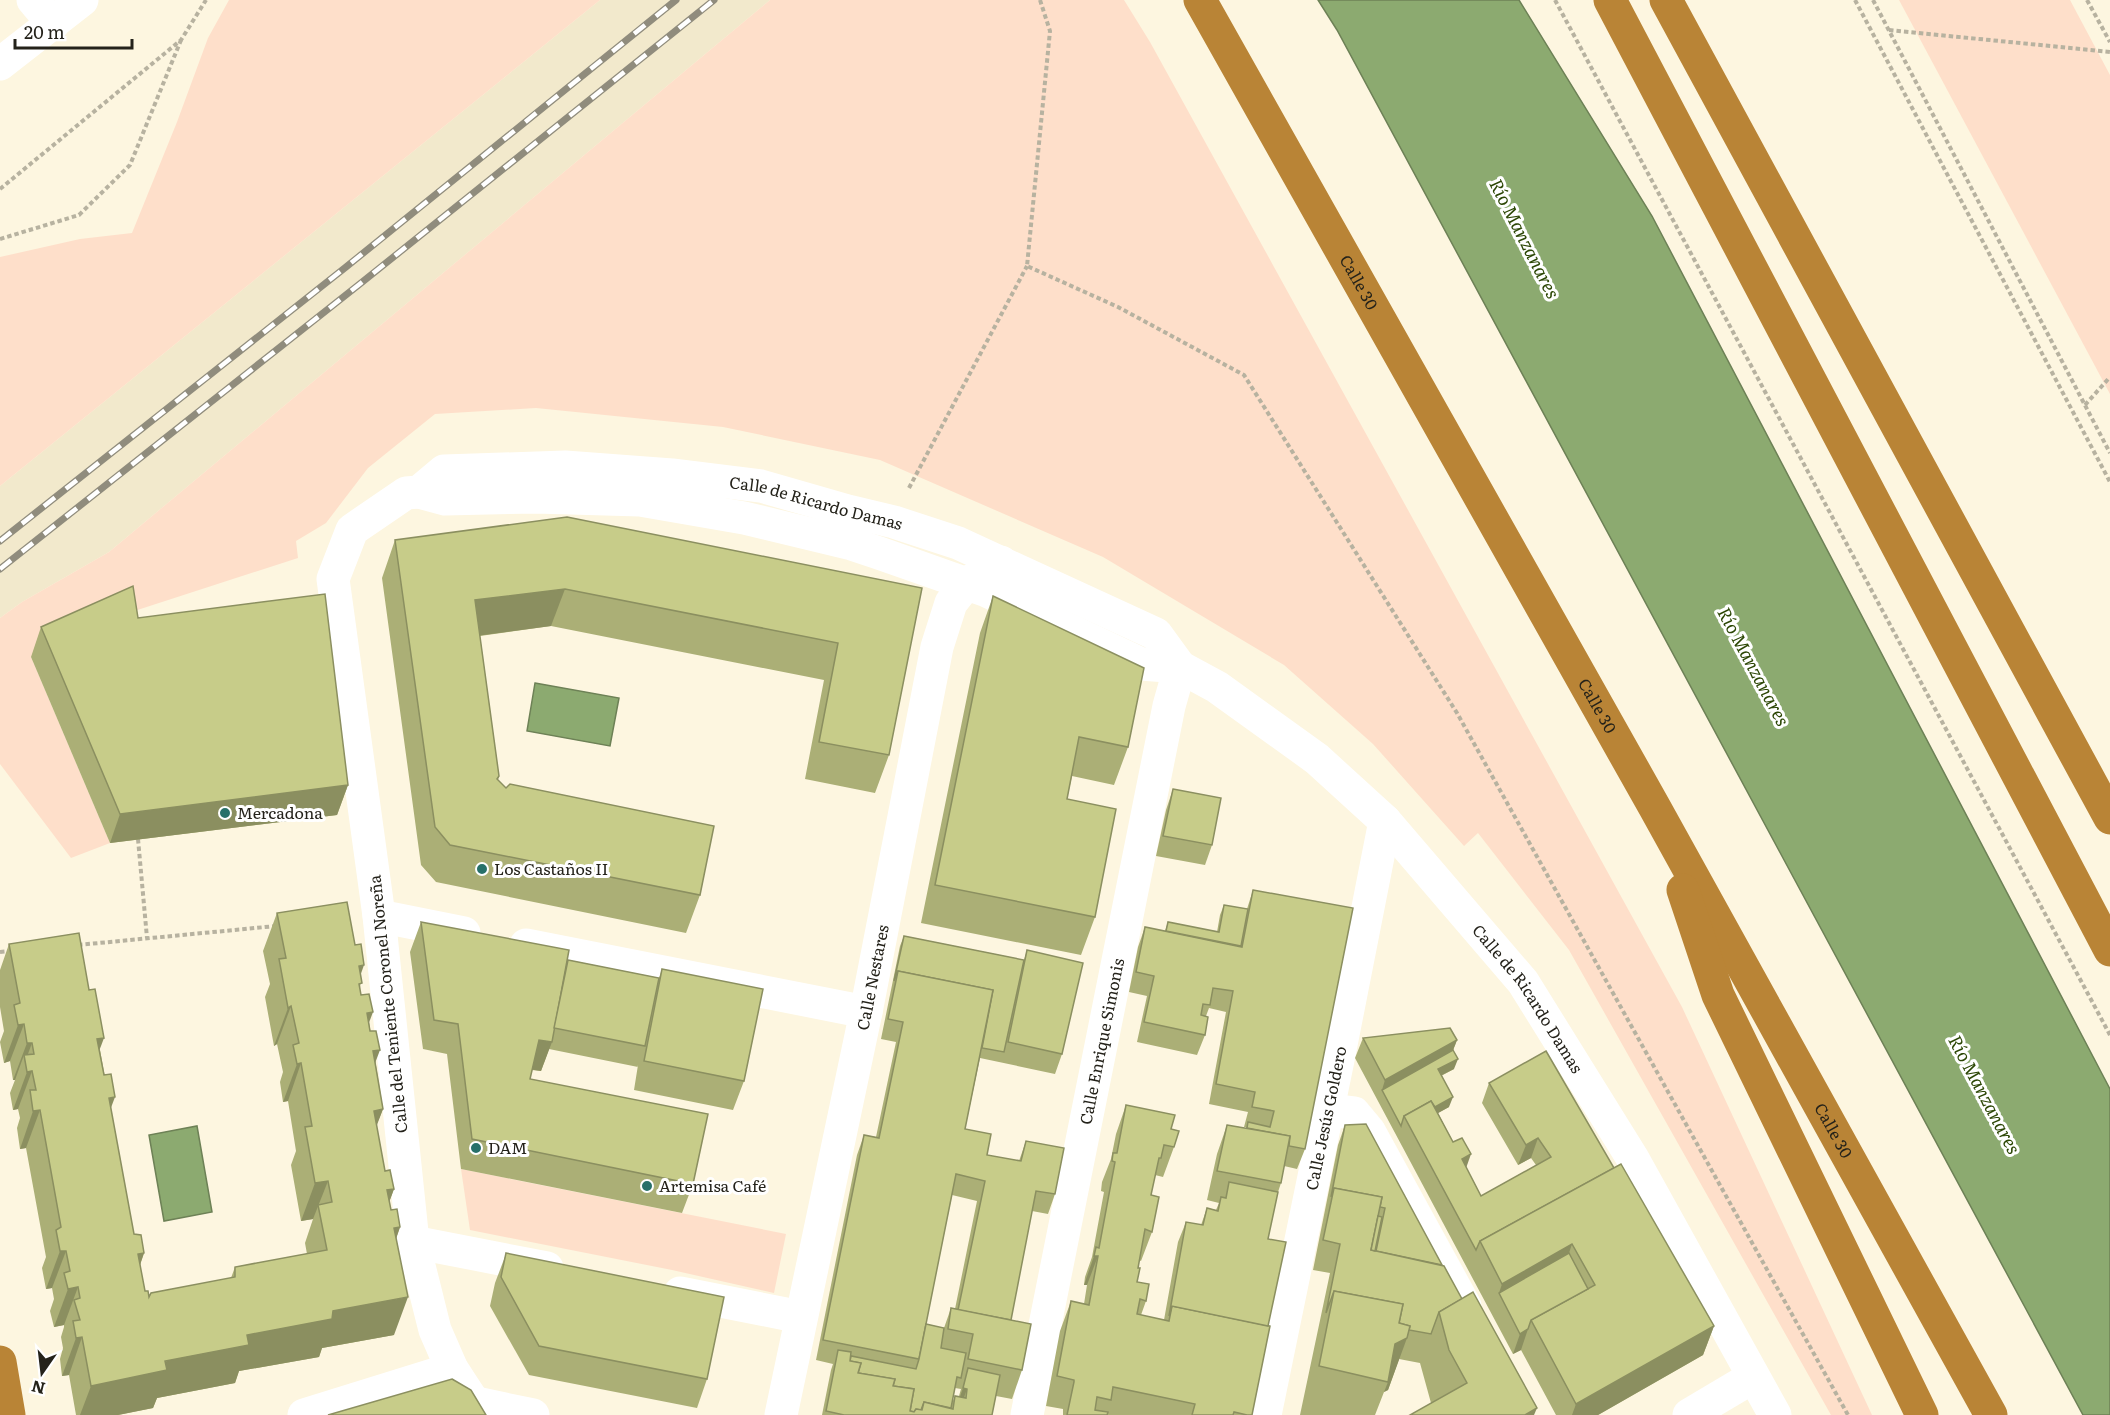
<svg xmlns="http://www.w3.org/2000/svg" width="2110" height="1415" font-family="Literata,serif">
	<style>
		.built { fill: #f2e9cc }
		.green { fill: #fedfca }
		.water { fill: #8caa70; stroke: #6d8156; stroke-width: 1.5 }
		.lines { fill: none; stroke-linecap: round; stroke-linejoin: round }
		.path { stroke: #b7b2a0; stroke-width: 4; stroke-dasharray: 4.5 3; stroke-linecap: butt }
		.minor { stroke: #fff; stroke-width: 33 }
		.highway { stroke: #b98436; stroke-width: 33 }
		.rail-casing { stroke: #908c7d; stroke-width: 7 }
		.rail { stroke: #fff; stroke-width: 4.5; stroke-dasharray: 14; stroke-linecap: butt }
		.wall { fill: #abaf76; fill-rule: evenodd }
		.shaded-wall { fill: #8b8f60 }
		.building { fill: #c7cc89; stroke: #8b8f60; stroke-width: 1.5 }
		.poi-dot { fill: #277069; stroke: #fff; stroke-width: 2 }
		.labels { text-anchor: middle; stroke-width: 6; stroke-linejoin: round; paint-order: stroke }
		.street-label { font-size: 16px; fill: #24221a; stroke: #fff }
		.poi-label { font-size: 16px; fill: #24221a; stroke: #fff; text-anchor: start }
		.water-label { font-size: 18px; font-style: italic; fill: #2c4705; stroke: #fff }
	</style>
	<rect width="100%" height="100%" fill="#fdf6e0"/>
	<polygon class="built" points="600,0 770,0 109,552 22,602 0,618 0,486"/>
	<g class="green">
		<polygon points="229,0 600,0 0,486 0,257 80,239 132,233 177,122 208,38"/>
		<polygon points="770,0 1124,0 1150,42 1682,1007 1872,1415 1831,1415 1569,950 1478,833 1464,846 1373,744 1284,665 1103,557 880,460 723,427 536,408 435,414 368,468 326,523 296,541 298,558 122,615 31,657 110,843 71,858 0,764 0,618 22,602 109,552"/>
		<polygon points="1899,0 2070,0 2110,75 2110,394"/>
		<polygon points="461,1169 786,1234 774,1293 672,1270 470,1230"/>
	</g>
	<g class="water">
		<polygon points="1318,0 1519,0 1652,216 2110,1089 2110,1415 2083,1415 1337,30"/>
		<polygon points="535,683 619,698 610,746 527,731"/>
		<polygon points="197,1126 212,1212 164,1221 149,1135"/>
	</g>
	<g class="lines">
		<g class="path">
			<polyline points="1040,0 1050,31 1027,266 1118,307 1244,375 1457,713 1848,1415"/>
			<polyline points="1555,0 2110,1035"/>
			<polyline points="1855,0 2110,482"/>
			<polyline points="1873,0 2110,453"/>
			<polyline points="2087,0 2110,42"/>
			<polyline points="1889,30 2110,52"/>
			<polyline points="0,189 181,40 206,0"/>
			<polyline points="0,239 79,215 130,165 181,40"/>
			<polyline points="2085,405 2110,377"/>
			<polyline points="909,488 1027,266"/>
			<polyline points="138,839 147,938"/>
			<polyline points="78,945 276,926"/>
			<polyline points="0,952 11,951"/>
		</g>
		<g class="minor">
			<polyline points="33,0 53,24"/>
			<polyline points="0,64 82,0"/>
			<path id="s1" d="M419 492 444 471 565 467 672 475 761 486 848 511 894 522 958 543 1156 634 1180 667"/>
			<polyline points="379,916 464,933"/>
			<polyline points="526,945 866,1012"/>
			<polyline points="1328,1110 1354,1113 1369,1131 1465,1306"/>
			<polyline points="413,1242 547,1268"/>
			<polyline points="680,1293 801,1317"/>
			<polyline points="476,1403 533,1415"/>
			<polyline points="304,1415 452,1369"/>
			<path id="s2" d="M482 1415 452 1369 435 1330 413 1242 379 916 333 579 352 530 406 493 419 492 445 499 536 497 640 500 744 518 852 544 879 553 987 591 1141 664 1180 667 1217 687 1317 759 1385 821 1523 982 1633 1159 1775 1415"/>
			<path id="s3" d="M781 1415 866 1012 937 647 951 603 966 584 1001 562"/>
			<path id="s4" d="M1027 1415 1169 706 1180 667"/>
			<path id="s5" d="M1265 1415 1338 1060 1385 821"/>
			<polyline points="1689,1415 1753,1377"/>
		</g>
		<g class="highway">
			<path id="s6" d="M1200 0 1655 808 1991 1415"/>
			<polyline points="1610,0 2110,950"/>
			<polyline points="1666,0 2110,818"/>
			<polyline points="1683,890 1718,995 1922,1415"/>
			<polyline points="0,1362 9,1415"/>
		</g>
		<defs>
			<g id="rail">
				<polyline points="0,541 346,267 676,0"/>
				<polyline points="0,569 361,283 714,0"/>
			</g>
		</defs>
		<use href="#rail" class="rail-casing"/>
		<use href="#rail" class="rail"/>
	</g>
	<g class="wall">
		<polygon points="395,540 922,588 889,755 875,793 805,779 824,680 551,626 480,636 499,776 498,780 506,788 700,895 686,933 436,882 421,865 382,578"/>
		<polygon points="993,596 1128,747 1114,785 1072,776 1067,799 1095,917 1081,955 921,923 980,633"/>
		<polygon points="41,627 348,785 337,815 110,843 31,657"/>
		<polygon points="1173,789 1212,845 1205,865 1156,856 1166,810"/>
		<polygon points="1253,890 1305,1149 1297,1169 1284,1166 1281,1183 1278,1192 1268,1239 1268,1326 1252,1415 1063,1415 1063,1409 1046,1406 1060,1331 1071,1301 1084,1304 1087,1285 1084,1285 1085,1277 1092,1257 1104,1192 1101,1191 1102,1182 1111,1159 1116,1134 1126,1105 1171,1129 1174,1147 1163,1177 1155,1175 1151,1195 1152,1232 1141,1261 1139,1260 1138,1268 1137,1282 1146,1301 1141,1315 1164,1320 1178,1242 1186,1222 1201,1225 1207,1208 1216,1210 1219,1203 1207,1200 1217,1154 1227,1125 1246,1128 1246,1127 1244,1127 1248,1112 1209,1104 1226,1012 1209,1008 1206,1016 1205,1035 1197,1055 1137,1042 1147,996 1129,992 1138,947 1145,927 1165,931 1168,922 1217,932 1220,915 1224,905 1247,909"/>
		<polygon points="277,913 361,975 360,990 361,995 369,1022 383,1109 376,1126 385,1171 394,1189 389,1202 391,1210 400,1227 396,1239 394,1335 322,1348 319,1357 239,1371 235,1383 157,1398 153,1408 118,1415 76,1415 69,1375 62,1376 60,1359 63,1348 61,1337 64,1327 64,1325 54,1327 50,1311 54,1299 52,1288 46,1289 42,1268 46,1257 26,1148 20,1149 17,1128 20,1118 18,1109 13,1110 10,1093 15,1080 13,1080 10,1061 4,1063 0,1042 4,1031 0,1007 0,970 9,944 100,1050 134,1234 144,1253 140,1265 145,1291 149,1297 231,1278 235,1267 307,1254 305,1243 313,1219 301,1221 291,1165 296,1151 288,1101 283,1102 280,1082 283,1072 277,1044 274,1046 265,997 270,984 263,951"/>
		<polygon points="421,922 568,960 659,978 662,969 744,1081 733,1110 634,1090 638,1065 638,1067 549,1049 541,1071 532,1070 530,1079 693,1184 682,1213 461,1169 447,1054 423,1049 410,952"/>
		<path d="M904 936 1024 960 1027 950 1062 1054 1055 1074 980 1058 965 1129 987 1155 1019 1161 1026 1141 1055 1194 1048 1214 1032 1211 1011 1320 1022 1370 1012 1399 996 1396 992 1415H822L831 1370 833 1364 816 1360 857 1155 864 1135 876 1137 896 1042 881 1039 900 946ZM952 1195 977 1201 955 1309 951 1308 944 1328 926 1324ZM955 1388 961 1389 959 1396H955L952 1403Z"/>
		<polygon points="1363,1038 1457,1040 1453,1050 1454,1069 1441,1076 1449,1107 1438,1113 1481,1196 1536,1165 1531,1158 1518,1165 1482,1103 1489,1083 1614,1168 1714,1326 1703,1355 1598,1415 1556,1415 1521,1350 1513,1354 1355,1058"/>
		<polygon points="1345,1125 1442,1265 1462,1299 1537,1408 1431,1403 1420,1363 1399,1359 1388,1390 1384,1392 1375,1415 1300,1415 1330,1273 1313,1270 1338,1145"/>
		<polygon points="506,1254 707,1379 697,1408 529,1375 490,1306 495,1283"/>
	</g>
	<g class="shaded-wall">
		<polygon points="565,589 551,626 461,638 475,600"/>
		<polygon points="348,785 337,815 110,843 120,814"/>
		<polygon points="364,965 351,1002 359,966"/>
		<polygon points="291,1006 277,1044 274,1046 288,1008"/>
		<polygon points="373,1012 359,1049 367,1013"/>
		<polygon points="24,1024 10,1061 4,1063 18,1025"/>
		<polygon points="104,1038 90,1075 97,1039"/>
		<polygon points="539,1040 552,1042 541,1071 528,1069"/>
		<polygon points="1457,1040 1449,1061 1382,1090 1385,1080"/>
		<polygon points="27,1043 32,1043 25,1062 24,1055 15,1080 13,1080"/>
		<polygon points="380,1050 366,1087 373,1051"/>
		<polygon points="1458,1059 1454,1069 1434,1079 1438,1069"/>
		<polygon points="301,1063 288,1101 283,1102 297,1064"/>
		<polygon points="32,1071 18,1109 13,1110 27,1072"/>
		<polygon points="115,1097 101,1134 109,1098"/>
		<polygon points="1453,1097 1449,1107 1411,1128 1407,1122"/>
		<polygon points="383,1109 369,1146 374,1111"/>
		<polygon points="40,1110 26,1148 20,1149 33,1111"/>
		<polygon points="1538,1138 1531,1158 1518,1165 1526,1145"/>
		<polygon points="1471,1154 1464,1174 1462,1159"/>
		<polygon points="328,1181 313,1219 301,1221 315,1183"/>
		<polygon points="394,1189 380,1227 387,1190"/>
		<polygon points="400,1227 387,1265 394,1228"/>
		<polygon points="1572,1244 1562,1274 1499,1293 1502,1284"/>
		<polygon points="60,1251 66,1251 52,1288 46,1289"/>
		<polygon points="144,1253 131,1291 138,1254"/>
		<polygon points="1094,1256 1098,1256 1087,1285 1084,1285"/>
		<polygon points="78,1287 64,1325 54,1327 68,1289"/>
		<polygon points="408,1297 394,1335 322,1348 319,1357 239,1371 235,1383 157,1398 153,1408 118,1415 80,1415 91,1386 247,1335 333,1311"/>
		<polygon points="1714,1326 1703,1355 1598,1415 1572,1415 1576,1404"/>
		<polygon points="1528,1329 1521,1350 1513,1354 1520,1334"/>
		<polygon points="82,1337 69,1375 62,1376 76,1338"/>
		<polygon points="1407,1338 1388,1390 1384,1392 1388,1382 1395,1344"/>
		<polygon points="963,1388 967,1389 960,1409 956,1408"/>
		<polygon points="1537,1408 1534,1415 1525,1415"/>
	</g>
	<g class="building">
		<polygon points="567,517 922,588 889,755 819,742 838,643 565,589 475,600 499,776 497,779 506,788 510,784 714,826 700,895 450,845 435,827 395,540"/>
		<polygon points="133,586 138,618 325,594 348,785 120,814 41,627"/>
		<polygon points="993,596 1144,668 1128,747 1079,737 1067,799 1116,809 1095,917 935,885"/>
		<polygon points="1173,789 1221,798 1212,845 1163,836"/>
		<polygon points="1253,890 1353,908 1305,1149 1289,1146 1290,1136 1247,1128 1248,1122 1270,1127 1274,1111 1252,1107 1255,1092 1216,1084 1233,991 1213,988 1210,1005 1203,1004 1201,1015 1208,1017 1205,1035 1144,1022 1154,976 1136,972 1145,927 1242,947"/>
		<polygon points="347,902 355,945 361,944 364,965 359,966 362,983 359,984 361,995 369,994 373,1012 367,1013 370,1031 376,1031 380,1050 373,1051 383,1109 374,1111 385,1171 390,1170 394,1189 387,1190 391,1210 397,1209 400,1227 394,1228 408,1297 333,1311 332,1319 247,1335 249,1345 165,1361 167,1370 91,1386 82,1337 76,1338 73,1321 80,1320 74,1300 80,1298 78,1287 68,1289 64,1273 70,1271 66,1251 60,1251 56,1230 61,1227 40,1110 33,1111 30,1090 36,1090 32,1071 27,1072 24,1055 34,1054 32,1043 27,1043 24,1024 18,1025 14,1005 20,1003 9,944 79,933 89,990 95,989 104,1038 97,1039 104,1075 111,1074 115,1097 109,1098 134,1234 141,1235 144,1253 138,1254 145,1291 148,1291 149,1297 151,1293 235,1277 235,1267 327,1250 318,1205 332,1202 328,1181 315,1183 305,1127 312,1126 301,1063 297,1064 293,1045 299,1043 291,1006 288,1008 279,959 286,958 277,913"/>
		<polygon points="1224,905 1248,909 1241,946 1166,931 1168,922 1219,932"/>
		<polygon points="421,922 569,950 552,1042 539,1040 530,1079 708,1114 693,1184 472,1139 458,1024 434,1020"/>
		<polygon points="904,936 1024,960 1004,1052 982,1048 993,990 898,971 894,981"/>
		<polygon points="1027,950 1083,963 1062,1054 1008,1042"/>
		<polygon points="568,960 659,978 645,1046 554,1028"/>
		<polygon points="662,969 763,989 744,1081 644,1061"/>
		<polygon points="898,971 993,990 965,1129 991,1134 987,1155 1021,1161 1026,1141 1064,1148 1055,1194 1036,1191 1011,1320 958,1310 985,1181 956,1174 919,1359 823,1340 864,1135 879,1138 903,1022 888,1019"/>
		<polygon points="1450,1028 1457,1040 1385,1080 1363,1038"/>
		<polygon points="1453,1050 1458,1059 1438,1069 1453,1097 1435,1107 1431,1101 1404,1116 1401,1126 1382,1090"/>
		<polygon points="1546,1051 1614,1168 1480,1241 1476,1250 1404,1116 1431,1101 1453,1142 1462,1138 1471,1154 1462,1159 1481,1196 1551,1157 1538,1138 1526,1145 1489,1083"/>
		<polygon points="1126,1105 1175,1115 1171,1129 1179,1131 1174,1147 1164,1145 1161,1158 1159,1158 1151,1195 1159,1197 1152,1232 1145,1229 1138,1268 1140,1268 1137,1282 1149,1284 1146,1301 1140,1299 1137,1314 1169,1321 1172,1306 1270,1326 1252,1415 1247,1415 1234,1412 1233,1415 1192,1415 1195,1404 1113,1387 1111,1400 1097,1397 1095,1410 1108,1412 1107,1415 1067,1415 1074,1382 1074,1380 1057,1376 1071,1301 1089,1305 1098,1256 1094,1256 1096,1247 1099,1248 1115,1162 1112,1161 1113,1153 1117,1153"/>
		<polygon points="1366,1124 1442,1265 1376,1251 1385,1208 1380,1207 1382,1197 1334,1188 1331,1197 1345,1125"/>
		<polygon points="1227,1125 1290,1136 1281,1183 1217,1171"/>
		<polygon points="1621,1164 1714,1326 1576,1404 1531,1320 1595,1285 1572,1244 1502,1284 1480,1241"/>
		<polygon points="1229,1182 1278,1192 1268,1239 1286,1242 1268,1326 1172,1306 1169,1316 1186,1222 1203,1225 1207,1208 1218,1211 1221,1197 1226,1198"/>
		<polygon points="1334,1188 1382,1197 1371,1250 1444,1266 1462,1299 1439,1312 1431,1334 1409,1330 1410,1326 1399,1323 1403,1304 1334,1291 1326,1313 1340,1244 1323,1240"/>
		<polygon points="1378,1216 1382,1217 1375,1251 1371,1250"/>
		<polygon points="506,1253 724,1297 707,1379 539,1346 501,1277"/>
		<polygon points="1569,1253 1588,1289 1531,1320 1528,1329 1520,1334 1499,1293"/>
		<polygon points="1334,1291 1403,1304 1399,1323 1410,1326 1407,1338 1395,1344 1388,1382 1319,1366"/>
		<polygon points="1473,1292 1537,1408 1525,1415 1410,1415 1467,1383 1449,1350 1439,1312"/>
		<polygon points="951,1308 1031,1324 1022,1370 968,1359 973,1334 948,1329"/>
		<polygon points="926,1324 944,1328 941,1348 966,1353 961,1378 957,1377 951,1408 924,1402 921,1410 916,1409 914,1412 910,1411 914,1389 893,1386 895,1379 858,1373 861,1363 850,1361 851,1356 916,1369 919,1359"/>
		<polygon points="838,1350 851,1352 850,1361 861,1363 858,1373 895,1379 893,1386 914,1389 910,1411 914,1412 916,1409 922,1410 924,1402 953,1409 955,1396 966,1398 967,1389 963,1388 968,1368 1000,1375 992,1415 844,1415 826,1411"/>
		<polygon points="452,1379 471,1390 486,1415 328,1415"/>
	</g>
	<g class="poi-dot">
		<circle cx="225" cy="813" r="6"/>
		<circle cx="482" cy="869" r="6"/>
		<circle cx="476" cy="1148" r="6"/>
		<circle cx="647" cy="1186" r="6"/>
	</g>
	<g class="labels">
		<g class="street-label">
			<text dy="6" stroke="none"><textPath href="#s6" startOffset="324">Calle 30</textPath></text>
			<text dy="6" stroke="none"><textPath href="#s1" startOffset="408">Calle de Ricardo Damas</textPath></text>
			<text dy="6" stroke="none"><textPath href="#s6" startOffset="810">Calle 30</textPath></text>
			<text dy="6" stroke="none"><textPath href="#s3" startOffset="447">Calle Nestares</textPath></text>
			<text dy="6" stroke="none"><textPath href="#s2" startOffset="2264">Calle de Ricardo Damas</textPath></text>
			<text transform="translate(388 1004) rotate(-96)" y="6">Calle del Teniente Coronel Noreña</text>
			<text dy="6" stroke="none"><textPath href="#s4" startOffset="381">Calle Enrique Simonis</textPath></text>
			<text dy="6" stroke="none"><textPath href="#s5" startOffset="303">Calle Jesús Goldero</textPath></text>
			<text dy="6" stroke="none"><textPath href="#s6" startOffset="1296">Calle 30</textPath></text>
		</g>
		<g class="poi-label">
			<text x="237" y="819">Mercadona</text>
			<text x="494" y="875">Los Castaños II</text>
			<text x="488" y="1154">DAM</text>
			<text x="659" y="1192">Artemisa Café</text>
		</g>
		<g class="water-label">
			<text transform="translate(1524 239) rotate(63)" y="6">Río Manzanares</text>
			<text transform="translate(1753 667) rotate(62)" y="6">Río Manzanares</text>
			<text transform="translate(1984 1095) rotate(62)" y="6">Río Manzanares</text>
		</g>
	</g>
	<g transform="translate(42 1373) rotate(194)" stroke="#ffffff" stroke-width="4.5" paint-order="stroke">
	<path d="M0-4.5L10 22L0 15L-10 22Z" fill="#24221a"/>
	<text y="-9" font-size="16" font-weight="bold" text-anchor="middle" fill="#24221a">N</text>
	</g>
	<path d="M15 39v9h117v-9" fill="none" stroke="#24221a" stroke-width="3"/>
	<text x="24" y="39" font-size="18" fill="#24221a" stroke="#ffffff" stroke-width="4.5" paint-order="stroke">20 m</text>
</svg>
